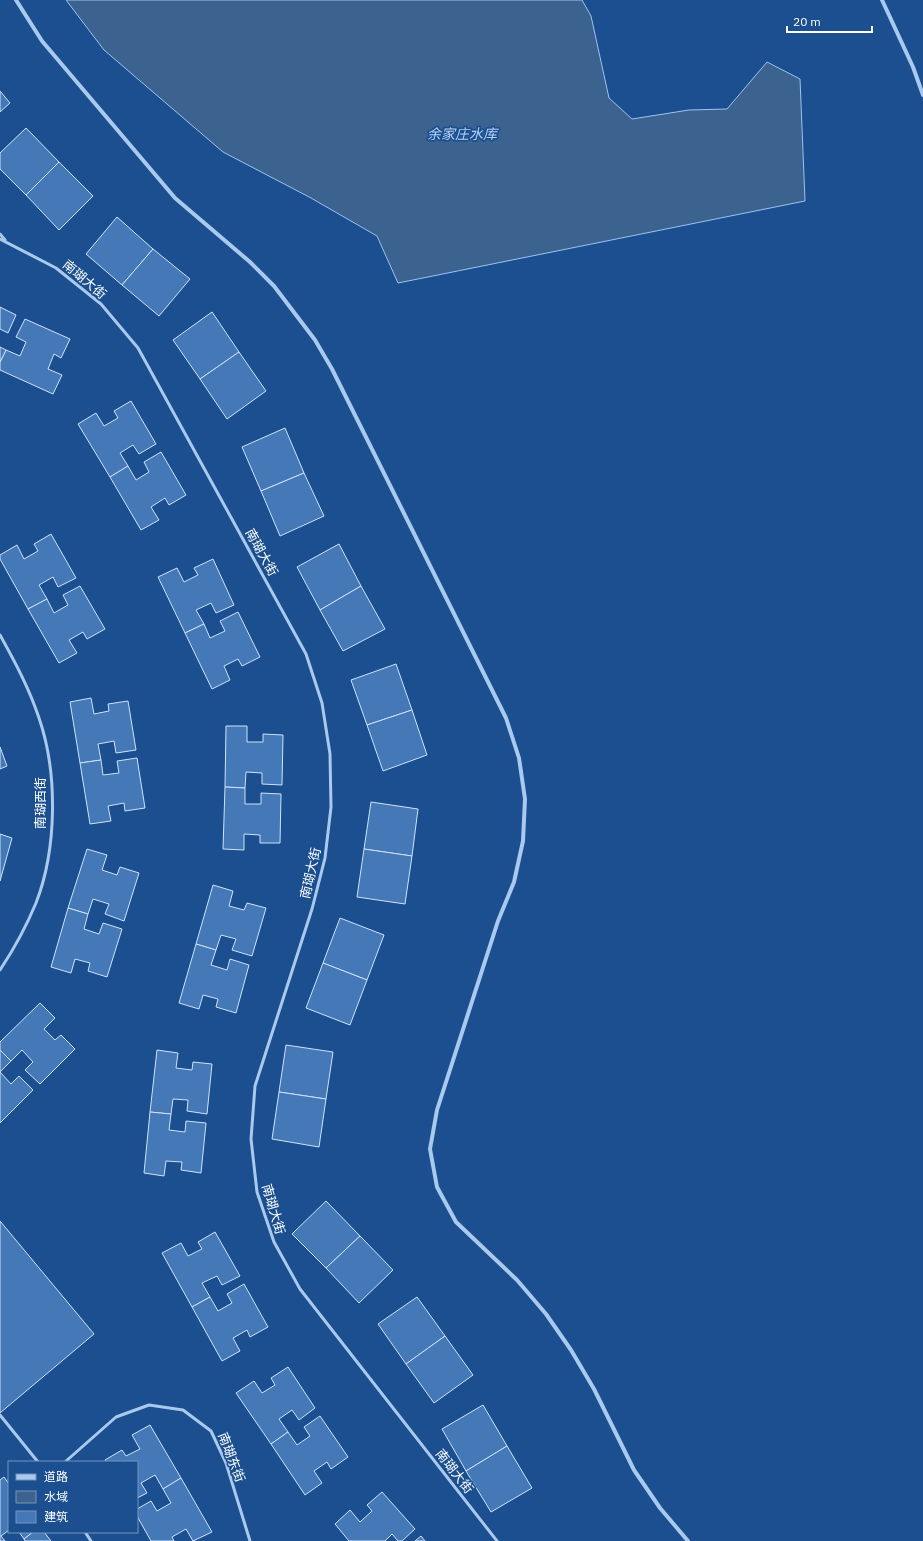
<svg xmlns="http://www.w3.org/2000/svg" width="923" height="1541" font-family="'IBM Plex Sans','Noto Sans SC',sans-serif">
	<style>
		.water { fill: #3c6290; stroke: #9cc4f0 }
		.building { fill: #4478b7; stroke: #cfe3fa }
		.lines { fill: none; stroke-linecap: round; stroke-linejoin: round }
		.lane { stroke: #a9c9ee; stroke-width: 3 }
		.street { stroke: #a9c9ee; stroke-width: 4 }
		.labels { text-anchor: middle; stroke-width: 3.5; stroke-linejoin: round; paint-order: stroke }
		.street-label { font-size: 13px; fill: #fff; stroke: #1b4f8f }
		.water-label { font-size: 14px; font-style: italic; fill: #b5d3f5; stroke: #1b4f8f }
	</style>
	<rect width="100%" height="100%" fill="#1b4f8f"/>
	<polygon class="water" points="66,0 582,0 591,16 609,98 632,119 689,110 727,109 767,62 800,79 805,201 398,283 377,236 311,198 223,152 104,50"/>
	<g class="building">
		<polygon points="0,91 10,103 0,112"/>
		<polygon points="26,128 59,162 26,195 0,169 0,153"/>
		<polygon points="59,162 93,196 59,230 26,195"/>
		<polygon points="117,217 153,249 122,285 86,254"/>
		<polygon points="153,249 190,279 159,316 122,285"/>
		<polygon points="0,307 16,315 8,333 0,329"/>
		<polygon points="212,312 239,352 200,379 173,340"/>
		<polygon points="25,319 70,339 61,358 54,354 48,369 62,375 53,394 0,370 0,362 6,350 20,356 26,342 16,337"/>
		<polygon points="0,347 6,350 0,362"/>
		<polygon points="239,352 266,391 227,419 200,379"/>
		<polygon points="131,401 156,444 139,454 133,445 120,453 128,466 110,477 78,424 96,413 104,426 118,418 114,411"/>
		<polygon points="285,428 304,473 261,491 242,447"/>
		<polygon points="161,452 186,495 169,505 165,498 151,507 159,520 141,530 110,477 128,466 136,480 149,472 144,462"/>
		<polygon points="304,473 324,516 280,536 261,491"/>
		<polygon points="51,534 76,578 58,587 53,577 39,585 47,599 28,609 0,559 0,555 17,545 24,559 38,551 34,544"/>
		<polygon points="339,544 361,586 320,610 297,567"/>
		<polygon points="213,559 234,605 216,613 211,603 196,610 204,624 185,633 158,577 177,568 184,582 198,575 194,568"/>
		<polygon points="80,586 105,629 87,639 83,632 69,640 77,653 59,663 28,609 47,599 54,613 68,605 63,595"/>
		<polygon points="361,586 385,629 343,651 320,610"/>
		<polygon points="238,612 260,657 242,666 238,659 224,666 230,680 212,689 185,633 204,624 210,638 225,631 220,621"/>
		<polygon points="396,664 412,710 367,725 351,680"/>
		<polygon points="91,698 94,714 109,711 108,704 128,701 136,750 116,753 114,741 98,744 101,760 80,763 70,702"/>
		<polygon points="412,710 427,755 383,771 367,725"/>
		<polygon points="226,726 247,726 247,742 263,742 263,734 283,735 282,785 262,784 262,773 246,772 245,788 225,787"/>
		<polygon points="0,747 7,766 0,769"/>
		<polygon points="137,758 145,808 125,811 124,803 108,806 111,821 90,824 80,763 101,760 103,775 119,773 117,761"/>
		<polygon points="225,787 245,788 245,804 261,804 261,793 281,794 280,843 260,843 260,835 244,834 244,850 223,849"/>
		<polygon points="371,802 418,809 412,856 364,849"/>
		<polygon points="0,834 12,838 0,881"/>
		<polygon points="87,849 107,855 102,870 117,875 120,867 139,873 124,921 105,914 109,904 93,899 88,914 68,908"/>
		<polygon points="364,849 412,856 405,904 357,897"/>
		<polygon points="213,885 233,891 229,906 244,910 247,903 266,908 252,956 232,950 236,939 221,935 216,950 196,944"/>
		<polygon points="68,908 88,914 84,929 99,934 103,923 122,929 107,977 88,971 90,963 75,959 71,973 51,967"/>
		<polygon points="340,918 384,935 367,980 323,963"/>
		<polygon points="196,944 216,950 211,965 227,970 230,959 249,965 236,1013 216,1007 218,999 203,995 199,1009 179,1003"/>
		<polygon points="323,963 367,980 350,1025 306,1008"/>
		<polygon points="40,1003 55,1018 44,1029 55,1040 61,1035 75,1049 40,1084 25,1070 33,1062 22,1050 11,1061 0,1050 0,1042"/>
		<polygon points="286,1045 333,1052 326,1099 279,1092"/>
		<polygon points="0,1050 11,1061 0,1072"/>
		<polygon points="157,1050 178,1053 176,1068 192,1070 193,1062 212,1064 207,1114 187,1111 188,1100 173,1099 171,1114 150,1112"/>
		<polygon points="0,1072 11,1084 19,1076 33,1090 0,1123"/>
		<polygon points="279,1092 326,1099 319,1147 272,1139"/>
		<polygon points="150,1112 171,1114 169,1130 185,1132 186,1121 206,1123 201,1173 181,1170 182,1162 166,1161 164,1176 144,1173"/>
		<polygon points="326,1201 360,1236 326,1268 292,1234"/>
		<polygon points="0,1221 94,1334 0,1413"/>
		<polygon points="215,1232 240,1276 222,1285 217,1276 202,1283 210,1297 192,1307 162,1253 181,1243 188,1256 202,1249 198,1242"/>
		<polygon points="360,1236 393,1270 359,1303 326,1268"/>
		<polygon points="244,1284 268,1327 250,1337 247,1330 233,1338 240,1351 222,1361 192,1307 210,1297 218,1311 232,1303 227,1294"/>
		<polygon points="417,1297 445,1336 406,1364 378,1324"/>
		<polygon points="445,1336 473,1375 434,1403 406,1364"/>
		<polygon points="288,1367 315,1408 299,1420 292,1410 279,1419 288,1432 271,1444 236,1393 254,1381 262,1393 275,1385 271,1378"/>
		<polygon points="483,1405 507,1446 466,1471 442,1429"/>
		<polygon points="320,1416 348,1457 331,1469 327,1462 314,1471 322,1483 305,1495 271,1444 288,1432 297,1445 310,1436 304,1427"/>
		<polygon points="150,1425 181,1478 163,1489 155,1475 141,1483 147,1493 137,1498 137,1462 106,1462 105,1460 122,1450 126,1456 140,1449 132,1435"/>
		<polygon points="507,1446 532,1488 491,1512 466,1471"/>
		<polygon points="4,1477 9,1484 9,1530 1,1536 5,1541 0,1541 0,1480"/>
		<polygon points="181,1478 212,1532 193,1541 186,1529 172,1537 174,1541 151,1541 137,1516 137,1509 151,1501 157,1511 171,1503 163,1489"/>
		<polygon points="382,1492 415,1529 402,1541 398,1541 392,1534 385,1541 349,1541 335,1524 350,1510 360,1522 372,1511 367,1505"/>
		<polygon points="19,1532 33,1532 24,1539"/>
		<polygon points="33,1532 44,1532 51,1541 25,1541 24,1539"/>
		<polygon points="421,1536 425,1541 415,1541"/>
	</g>
	<g class="lines">
		<g class="lane">
			<polyline points="0,234 5,240"/>
			<polyline points="0,239 56,268 101,304 138,348 306,654 322,703 330,754 331,807 325,858 312,909 255,1086 251,1139 257,1192 274,1242 300,1289 497,1541"/>
			<path d="M0 635C15 662 29 688 39 718 58 773 57 849 36 903 26 927 14 949 0 970"/>
			<polyline points="0,1415 38,1462"/>
			<polyline points="65,1462 116,1417 149,1405 183,1410 211,1431 226,1463 250,1541"/>
			<polyline points="85,1532 91,1541"/>
		</g>
		<g class="street">
			<polyline points="16,0 42,41 175,198 250,262 274,286 315,340 332,369 506,718 519,758 525,799 523,841 514,882 498,921 437,1110 430,1149 437,1187 456,1222 517,1280 546,1314 571,1350 594,1389 634,1470 660,1508 688,1541"/>
			<polyline points="882,0 913,67 923,95"/>
		</g>
	</g>
	<g class="labels">
		<g class="street-label">
			<text transform="translate(85 279) rotate(40)" y="5">南瑚大街</text>
			<text transform="translate(262 552) rotate(61)" y="5">南瑚大街</text>
			<text transform="translate(40 803) rotate(-90)" y="5">南瑚西街</text>
			<text transform="translate(310 873) rotate(-77)" y="5">南瑚大街</text>
			<text transform="translate(274 1209) rotate(74)" y="5">南瑚大街</text>
			<text transform="translate(232 1457) rotate(69)" y="5">南瑚东街</text>
			<text transform="translate(455 1471) rotate(52)" y="5">南瑚大街</text>
		</g>
		<g class="water-label">
			<text x="462" y="139">余家庄水库</text>
		</g>
	</g>
	<rect x="8" y="1461" width="130" height="72" fill="#1b4f8f" stroke="#7695bc"/>
	<rect x="16" y="1474" width="20" height="6" fill="#a9c9ee" stroke="#7695bc"/>
	<text x="44" y="1481" font-size="12" fill="#ffffff">道路</text>
	<rect x="16" y="1491" width="20" height="12" fill="#3c6290" stroke="#7695bc"/>
	<text x="44" y="1501" font-size="12" fill="#ffffff">水域</text>
	<rect x="16" y="1511" width="20" height="12" fill="#4478b7" stroke="#7695bc"/>
	<text x="44" y="1521" font-size="12" fill="#ffffff">建筑</text>
	<path d="M787 26v6h85v-6" fill="none" stroke="#ffffff" stroke-width="2"/>
	<text x="793" y="26" font-size="12" fill="#ffffff" stroke="#1b4f8f" stroke-width="3" paint-order="stroke">20 m</text>
</svg>
